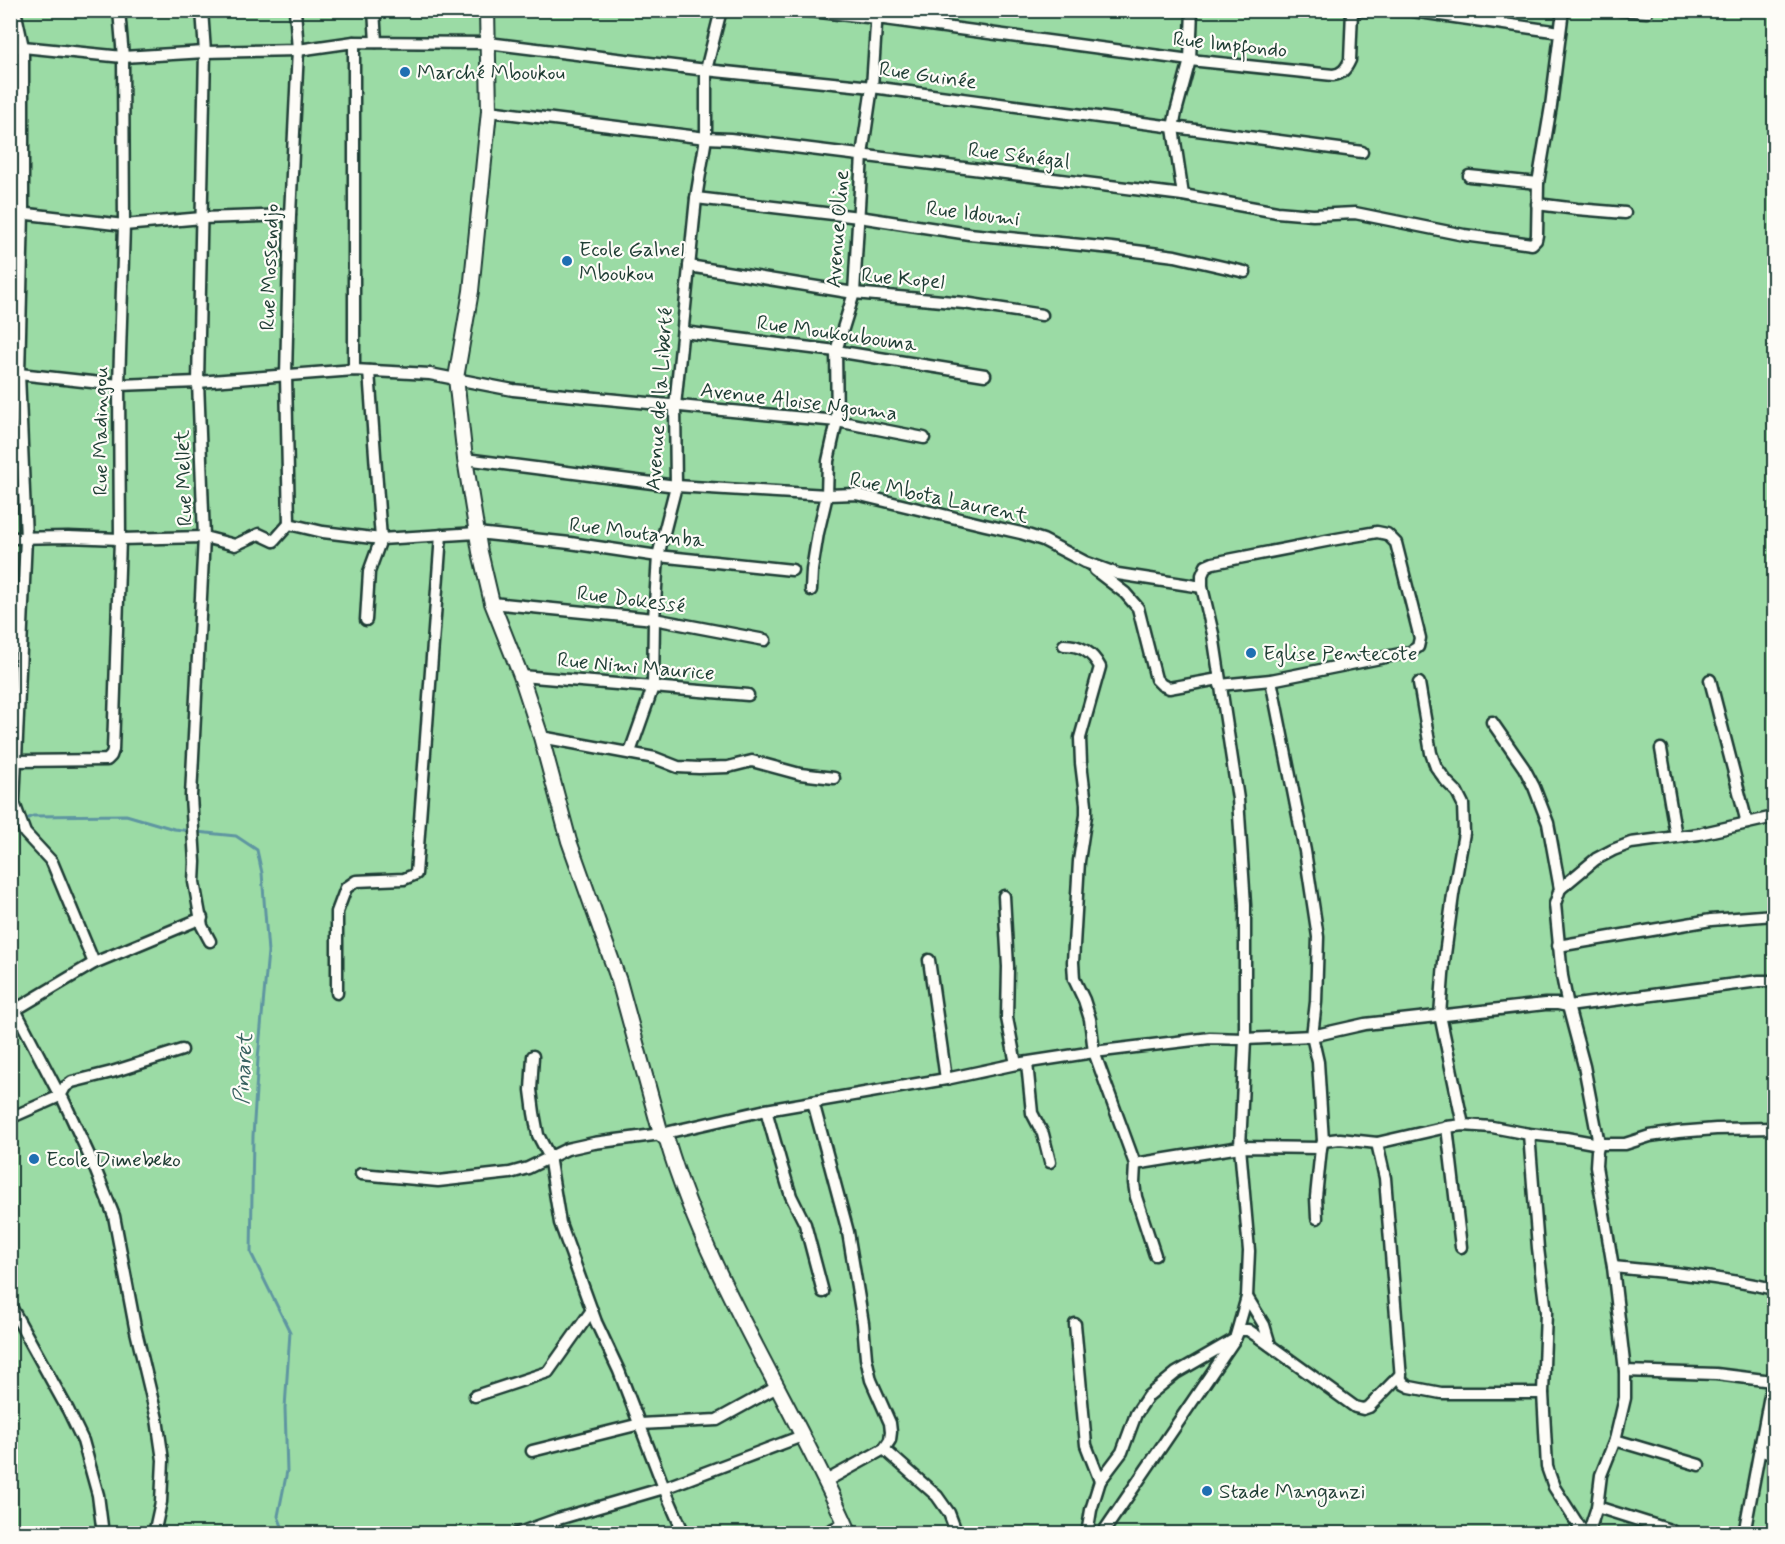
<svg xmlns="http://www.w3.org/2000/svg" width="1785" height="1544" font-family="Mynerve,sans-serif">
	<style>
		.green { fill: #9bdba5; stroke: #5d8c6c; stroke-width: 1.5 }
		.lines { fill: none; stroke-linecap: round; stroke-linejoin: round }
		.stream { stroke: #5e96a1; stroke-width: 3 }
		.street-casing { stroke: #1f3d34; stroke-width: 15 }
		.secondary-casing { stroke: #1f3d34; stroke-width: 18 }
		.street { stroke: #fdfcf7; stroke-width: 10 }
		.secondary { stroke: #fdfcf7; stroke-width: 14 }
		.poi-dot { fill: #1f6fb2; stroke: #fdfcf7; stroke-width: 2 }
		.labels { text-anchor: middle; stroke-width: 4.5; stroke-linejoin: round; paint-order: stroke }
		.street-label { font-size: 21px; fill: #1f3d34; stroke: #fdfcf7 }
		.poi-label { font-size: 21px; fill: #1f3d34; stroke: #fdfcf7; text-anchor: start }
		.water-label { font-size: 22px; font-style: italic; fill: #396261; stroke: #fdfcf7 }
	</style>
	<rect width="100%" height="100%" fill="#f8e5e1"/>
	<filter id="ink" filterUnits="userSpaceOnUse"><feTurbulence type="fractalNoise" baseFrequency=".0167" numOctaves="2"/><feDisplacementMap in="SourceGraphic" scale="12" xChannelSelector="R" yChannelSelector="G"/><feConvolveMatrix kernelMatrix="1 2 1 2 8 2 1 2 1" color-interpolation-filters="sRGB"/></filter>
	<g filter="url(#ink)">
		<polygon class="green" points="10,11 1774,11 1774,1533 11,1533"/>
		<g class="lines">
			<g class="stream">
				<polyline points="24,820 33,816 126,815 174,829 191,831"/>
				<polyline points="10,823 18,822"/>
				<polyline points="197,832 236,836 257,850 262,873 268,952 258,1059 253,1136 251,1253 290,1332 285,1408 287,1471 278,1516 285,1534"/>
			</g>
			<defs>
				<g id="street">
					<polyline points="15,10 23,47 23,212 19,374 26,538 14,803 25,833 52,862 94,963"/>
					<polyline points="202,10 205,52 198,382 204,537 191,796 195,862 194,882 202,926 210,941"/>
					<polyline points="374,10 376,42"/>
					<path d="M800 10 877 18 1190 60 1333 75C1342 74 1346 69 1350 60L1352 11"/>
					<polyline points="1352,10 1412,11 1560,32"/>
					<polyline points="1620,10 1647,12"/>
					<polyline points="10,47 23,47 123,57 205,52 298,50 354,42 488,43 706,70 872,87 1362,152"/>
					<polyline points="489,111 706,138 730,139 1183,195 1277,212 1313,215 1355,213 1464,235 1532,244 1536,240 1537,235 1538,183 1551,106 1563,10"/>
					<polyline points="1469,176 1538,183"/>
					<polyline points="1183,195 1173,128 1176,112 1190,60 1192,10"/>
					<polyline points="696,198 859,217 969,234 1112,248 1175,256 1245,272"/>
					<polyline points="1537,204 1577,209 1625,213"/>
					<polyline points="10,212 124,225 202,218 290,215"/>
					<polyline points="689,266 854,293 964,303 1042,315"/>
					<polyline points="683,332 836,351 985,375"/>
					<polyline points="354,370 354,42"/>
					<polyline points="10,373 119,385 198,382 354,370 430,374 513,390 837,421 924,438"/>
					<polyline points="465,459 676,486 827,495 856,494 985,525 1021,533 1043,540 1085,562 1118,574 1202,587 1202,575 1206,566 1213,563 1331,540 1377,532 1387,534 1396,543 1420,638 1418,647 1410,652 1271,680 1220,685"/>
					<polyline points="289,524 286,375 290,215 298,50 295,10"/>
					<polyline points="10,538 68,537 120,539 204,537 235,545 259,534 274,541 289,524 323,532 381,539 477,533 570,543 658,556 792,570"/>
					<polyline points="1095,570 1125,593 1138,608 1156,679 1162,685 1169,688 1219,679"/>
					<polyline points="811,590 812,570 818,533 827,495 828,461 837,421 836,351 854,293 862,155 872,87 877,10"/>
					<polyline points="492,603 654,619 765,640"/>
					<polyline points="366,620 369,572 381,539 369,371"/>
					<path d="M1064 645C1081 645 1092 652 1100 667L1080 738 1081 763 1086 804V815L1079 861 1073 962 1074 979 1084 1000 1090 1019 1094 1052 1135 1164 1134 1183 1136 1197 1155 1255"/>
					<polyline points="521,676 748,695"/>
					<polyline points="1271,680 1305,851 1318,937 1316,1002 1312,1036 1318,1062 1323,1141"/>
					<polyline points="1710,680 1747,823"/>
					<polyline points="1419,683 1431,753 1436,767 1447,782 1457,792 1463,804 1464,833 1453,895 1444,962 1440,1015 1463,1125"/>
					<polyline points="1492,722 1524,768 1534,787 1548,823 1560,889 1555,904 1562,976 1568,1006 1584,1066 1599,1144 1597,1151 1596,1166 1613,1267 1625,1371 1625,1398 1615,1440 1601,1475 1597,1507 1588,1534"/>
					<polyline points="541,737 655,758 678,767 699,768 728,767 752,761 800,774 834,778"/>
					<polyline points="1661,749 1676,836"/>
					<polyline points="630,752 653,687 654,619 658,556 676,486 675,406 696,198 706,138 706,70 721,10"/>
					<polyline points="17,761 107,760 111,756 113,750 120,539 119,385 124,225 123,57 119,10"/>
					<polyline points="1560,889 1596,859 1613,850 1631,843 1699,834 1774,817"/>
					<polyline points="1004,896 1008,967 1007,1018 1016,1064"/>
					<polyline points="1558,946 1711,920 1774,915"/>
					<polyline points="929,960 946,1079"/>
					<polyline points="337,993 337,912 346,888 356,881 404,879 416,874 441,535"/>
					<polyline points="10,1000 60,1096 63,1099 94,1166 114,1216 135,1327 157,1419 163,1460 161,1502 154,1534"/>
					<polyline points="10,1013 94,963 202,918"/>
					<polyline points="533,1056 531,1090 534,1113 538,1135 549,1156 560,1223 596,1322 619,1371 664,1488 684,1534"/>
					<polyline points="1027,1063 1032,1113 1043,1134 1050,1162"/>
					<polyline points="813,1102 848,1232 863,1323 866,1358 871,1380 890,1423 891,1432 890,1440 884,1449"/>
					<polyline points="766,1110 782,1167 791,1196 805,1224 823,1292"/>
					<polyline points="10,1118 60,1096 65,1087 72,1082 112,1072 182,1050"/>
					<polyline points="1447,1127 1461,1247"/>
					<polyline points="1529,1134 1538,1248 1546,1312 1543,1393 1547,1467 1554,1487 1584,1534"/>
					<polyline points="1377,1143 1385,1178 1401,1379 1404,1384 1410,1387 1441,1393 1543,1393"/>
					<polyline points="1135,1164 1240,1147 1321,1148 1323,1141 1340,1139 1377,1143 1447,1127 1463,1125 1492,1127 1529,1134 1566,1138 1599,1144 1625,1144 1650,1136 1678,1132 1716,1129 1774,1128"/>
					<polyline points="361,1174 438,1181 510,1173 528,1168 567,1149 594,1143 661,1134 766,1110 946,1079 1016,1064 1094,1052 1210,1038 1245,1039 1312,1036 1365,1024 1545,1004 1558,1004 1568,1006 1759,981 1774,981"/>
					<polyline points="1317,1218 1316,1197 1321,1148"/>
					<path d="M1613 1267C1667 1272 1721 1277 1774 1289"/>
					<polyline points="1247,1297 1264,1325 1270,1345"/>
					<polyline points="10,1305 68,1410 83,1441 98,1495 103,1534"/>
					<polyline points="1075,1324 1086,1445 1100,1481 1091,1510 1087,1534"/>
					<polyline points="1625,1371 1716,1374 1772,1381"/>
					<polyline points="475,1396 548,1372 592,1310"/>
					<polyline points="1615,1440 1699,1465"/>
					<polyline points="1760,1450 1774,1455"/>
					<polyline points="532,1451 640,1424 717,1420 777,1387"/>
					<polyline points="826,1481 884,1449 937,1496 949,1513 957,1534"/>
					<polyline points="1100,1481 1122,1452 1136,1414 1148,1396 1176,1373 1235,1339 1247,1297 1249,1251 1240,1147 1245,1039 1245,905 1238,799 1213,634 1202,587"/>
					<polyline points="1597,1507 1670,1530 1676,1534"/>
					<polyline points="516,1534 558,1519 664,1488 802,1436"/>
					<polyline points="824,1534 845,1523"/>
					<polyline points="1102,1534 1235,1339 1239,1330 1248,1330 1257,1336 1355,1407 1363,1409 1369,1407 1401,1374"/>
					<polyline points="1744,1534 1774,1374"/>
				</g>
				<path id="secondary" d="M487 10 489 111 471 291 456 378 465 459 480 552 492 603 521 676 541 737 569 841 619 981 661 1134 667 1140C708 1279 792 1401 850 1534"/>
			</defs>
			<use href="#street" class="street-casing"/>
			<use href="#secondary" class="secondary-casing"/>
			<use href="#street" class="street"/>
			<use href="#secondary" class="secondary"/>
		</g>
	</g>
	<g class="poi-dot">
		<circle cx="405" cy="72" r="6"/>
		<circle cx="567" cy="261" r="6"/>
		<circle cx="1251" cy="653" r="6"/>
		<circle cx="34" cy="1159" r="6"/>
		<circle cx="1207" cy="1491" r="6"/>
	</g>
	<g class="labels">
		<g class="street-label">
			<text transform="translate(1230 44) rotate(6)" y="7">Rue Impfondo</text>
			<text transform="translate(928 75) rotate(8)" y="7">Rue Guinée</text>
			<text transform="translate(1019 155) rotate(7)" y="7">Rue Sénégal</text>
			<text transform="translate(973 213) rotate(7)" y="7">Rue Idoumi</text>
			<text transform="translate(837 229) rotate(-86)" y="7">Avenue Oline</text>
			<text transform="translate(269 267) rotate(-88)" y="7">Rue Mossendjo</text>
			<text transform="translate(903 278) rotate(5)" y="7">Rue Kopel</text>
			<text transform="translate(837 333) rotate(8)" y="7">Rue Moukoubouma</text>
			<text transform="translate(659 399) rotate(-86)" y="7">Avenue de la Liberté</text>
			<text transform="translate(799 401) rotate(7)" y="7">Avenue Aloise Ngouma</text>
			<text transform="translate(100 431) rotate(-90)" y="7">Rue Madingou</text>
			<text transform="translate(183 478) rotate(-92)" y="7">Rue Mellet</text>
			<text transform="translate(939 497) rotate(12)" y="7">Rue Mbota Laurent</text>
			<text transform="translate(637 532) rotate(7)" y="7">Rue Moutamba</text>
			<text transform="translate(631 599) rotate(7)" y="7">Rue Dokessé</text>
			<text transform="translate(636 666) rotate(5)" y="7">Rue Nimi Maurice</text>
		</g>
		<g class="poi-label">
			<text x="417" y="79">Marché Mboukou</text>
			<text x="579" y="256">Ecole Galnel<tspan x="579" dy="24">Mboukou</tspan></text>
			<text x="1263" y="660">Eglise Pentecote</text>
			<text x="46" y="1166">Ecole Dimebeko</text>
			<text x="1219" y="1498">Stade Manganzi</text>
		</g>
		<g class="water-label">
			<text transform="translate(242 1069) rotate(-87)" y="8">Pinaret</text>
		</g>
	</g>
	<rect width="1785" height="1544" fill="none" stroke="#fdfcf7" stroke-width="36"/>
	<rect x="18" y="18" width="1749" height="1508" fill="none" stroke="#1f3d34" stroke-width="2" filter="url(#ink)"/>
</svg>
